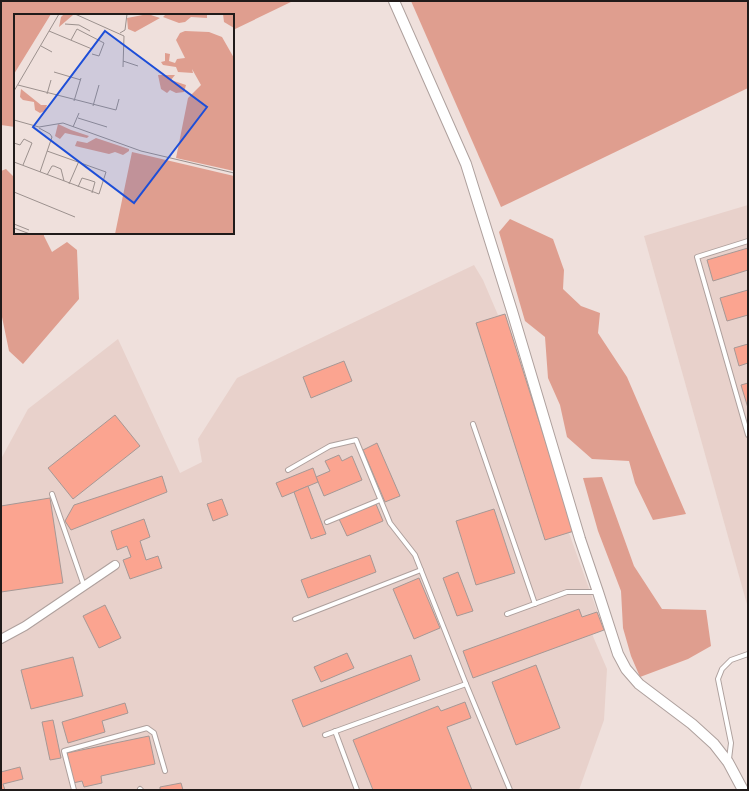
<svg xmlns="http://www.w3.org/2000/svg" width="749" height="791" font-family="Merriweather,serif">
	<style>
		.built { fill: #e8d1cb }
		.green { fill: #df9e8f }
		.building { fill: #fba490; stroke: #a69895 }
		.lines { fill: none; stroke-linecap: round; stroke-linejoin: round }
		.service-casing { stroke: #aea09d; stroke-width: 6 }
		.minor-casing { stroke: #aea09d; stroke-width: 10 }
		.tertiary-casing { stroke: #aea09d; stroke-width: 12 }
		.service { stroke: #fff; stroke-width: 4 }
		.minor { stroke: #fff; stroke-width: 8 }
		.tertiary { stroke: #fff; stroke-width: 10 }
		.inset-road { fill: none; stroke: #9c918e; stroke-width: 1 }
		.view { fill: #1d4ed8; fill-opacity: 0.15; stroke: #1d4ed8; stroke-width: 2 }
		.inset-edge { fill: none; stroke: #201b1a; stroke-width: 2 }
	</style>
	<rect width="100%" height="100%" fill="#efe0dc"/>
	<g class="built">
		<polygon points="748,205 748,608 644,236"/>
		<polygon points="474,265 483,280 498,315 505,314 574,531 569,533 604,630 592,634 607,669 604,720 579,790 1,790 1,459 28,409 118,339 180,473 202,462 198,439 237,378"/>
	</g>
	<g class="green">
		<polygon points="1,1 293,1 233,30 233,15 15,15 15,127 1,125"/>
		<polygon points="411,1 748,1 748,88 501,207"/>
		<polygon points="6,169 15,178 15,233 44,233 44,236 52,252 67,242 77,250 79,299 23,364 9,351 2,317 1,317 1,171"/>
		<polygon points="510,219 553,239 564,270 563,289 581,306 600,313 598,333 627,377 686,514 653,520 635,483 629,461 592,459 567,437 560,405 548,378 545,337 525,321 499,232"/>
		<polygon points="602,477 634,566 662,609 706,610 711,646 688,659 640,677 631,656 623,628 621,591 598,531 583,478"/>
	</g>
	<g class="building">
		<polygon points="748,248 748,270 713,281 707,260"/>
		<polygon points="748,290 748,315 727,321 720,298"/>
		<polygon points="505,314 574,531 545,540 476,323"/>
		<polygon points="748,344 748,363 739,366 734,348"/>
		<polygon points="344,361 352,381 311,398 303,377"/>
		<polygon points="748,383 748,408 741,385"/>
		<polygon points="115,415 140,446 73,499 48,468"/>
		<polygon points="377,443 400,496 385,502 363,450"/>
		<polygon points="339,455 342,461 352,456 362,480 324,496 316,477 330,471 325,461"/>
		<polygon points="313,468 318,482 282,497 276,483"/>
		<polygon points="162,476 167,492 71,530 65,521 74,505"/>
		<polygon points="308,486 326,534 311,539 294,492"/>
		<polygon points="50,498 63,583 1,592 1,506"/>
		<polygon points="222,499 228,515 213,521 207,504"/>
		<polygon points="376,504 383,521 347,536 339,519"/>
		<polygon points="494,509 515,573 476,585 456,521"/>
		<polygon points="144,519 150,537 140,541 146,560 158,556 162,568 130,579 123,560 131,557 127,546 117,550 111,531"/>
		<polygon points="370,555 376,572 308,598 301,580"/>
		<polygon points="458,572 473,611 457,616 443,578"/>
		<polygon points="419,578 440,628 414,639 393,589"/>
		<polygon points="105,605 121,638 99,648 83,616"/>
		<polygon points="579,609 582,617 597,612 604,630 473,678 463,651"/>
		<polygon points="347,653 354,668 321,682 314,667"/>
		<polygon points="411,655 420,680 303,727 292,700"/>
		<polygon points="73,657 83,696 31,709 21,670"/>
		<polygon points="536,665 560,728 516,745 492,682"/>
		<polygon points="465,702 471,718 447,727 472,790 373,790 353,740 438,706 441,711"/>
		<polygon points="125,703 128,713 102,721 105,732 68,743 62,722"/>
		<polygon points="53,720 61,758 50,760 42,722"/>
		<polygon points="149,736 155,764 101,776 102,783 84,787 82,781 73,783 67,753"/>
		<polygon points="20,767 23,779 3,784 5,790 1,790 1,772"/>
		<polygon points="181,783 183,790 160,790 160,787"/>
	</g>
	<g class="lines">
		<defs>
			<g id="service">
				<polyline points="748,241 697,257 748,435"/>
				<polyline points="473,424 535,604"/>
				<polyline points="288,470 330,446 356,440 390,523 415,555 466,684 510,790"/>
				<polyline points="52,494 84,586"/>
				<polyline points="327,522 380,500"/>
				<polyline points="507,614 567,592 598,592"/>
				<polyline points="295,619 421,570"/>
				<polyline points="335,731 357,790"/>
				<polyline points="325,735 466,684"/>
				<polyline points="729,759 731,743 718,679 722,669 731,660 748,654"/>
				<polyline points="140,789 141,790"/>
				<polyline points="74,790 64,751 147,728 154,733 165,771"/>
			</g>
			<polyline id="minor" points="1,639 25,626 115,565"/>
			<polyline id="tertiary" points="394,1 466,164 512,311 580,539 598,592 618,654 626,669 639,684 692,724 714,744 728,762 743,790"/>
		</defs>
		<use href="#service" class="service-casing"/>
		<use href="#minor" class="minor-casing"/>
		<use href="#tertiary" class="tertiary-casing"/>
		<use href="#service" class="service"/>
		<use href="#minor" class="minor"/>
		<use href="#tertiary" class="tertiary"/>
	</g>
	<g transform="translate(14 14)">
		<rect width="220" height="220" fill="#efe0dc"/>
		<path d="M0 0H37L0 60ZM50 0 59 1 45 13 47 3ZM134 0 146 4 121 18 114 15 113 4ZM152 0H193V4L177 3 171 8 165 9 149 3ZM209 0H220V14L210 8ZM171 17 195 18 208 23 220 44V157L162 144 174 84 187 71 178 55 179 59 164 58 162 53 149 51 147 48 151 47V39L156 40 155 47 161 49 163 45 171 44 162 26 166 19ZM144 61H161L157 66 172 71 170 78 162 79 156 76 153 79 147 75ZM7 75 27 91H33L31 97 26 99 21 96 20 88 9 86 6 83ZM44 110 57 116 75 122 73 124 51 119 46 125 41 122ZM82 124 115 135V137L109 141 101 138 95 140 61 132 63 127 73 129ZM118 138 220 162V220H101Z" fill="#df9e8f"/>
		<path class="inset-road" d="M61 0 110 22 109 53M51 10 65 11 76 17M35 17 78 35M106 19 111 16 113 0M57 26 63 15 90 29 85 42 78 40M27 32 38 38M109 47 124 52M40 58 67 66M4 71 102 96 105 85M0 77 45 0M33 80 37 66M60 87 67 64M79 92 85 71M64 104 93 113M0 106 25 113 49 109 127 137 220 159M59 113 65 99M25 114 36 120 38 123 26 158M0 129 6 131 10 125 18 129 9 151M0 148 85 180 92 158 33 137M33 161 38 152H40L47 155 50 167M55 170 65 147M64 173 68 164 75 166 81 168 78 179M0 178 61 203M0 210 15 216M0 214 16 220"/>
		<path class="view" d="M91 17 193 93 120 189 19 113Z"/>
		<rect width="220" height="220" class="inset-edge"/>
	</g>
	<rect width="749" height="791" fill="none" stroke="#201b1a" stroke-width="4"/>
</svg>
